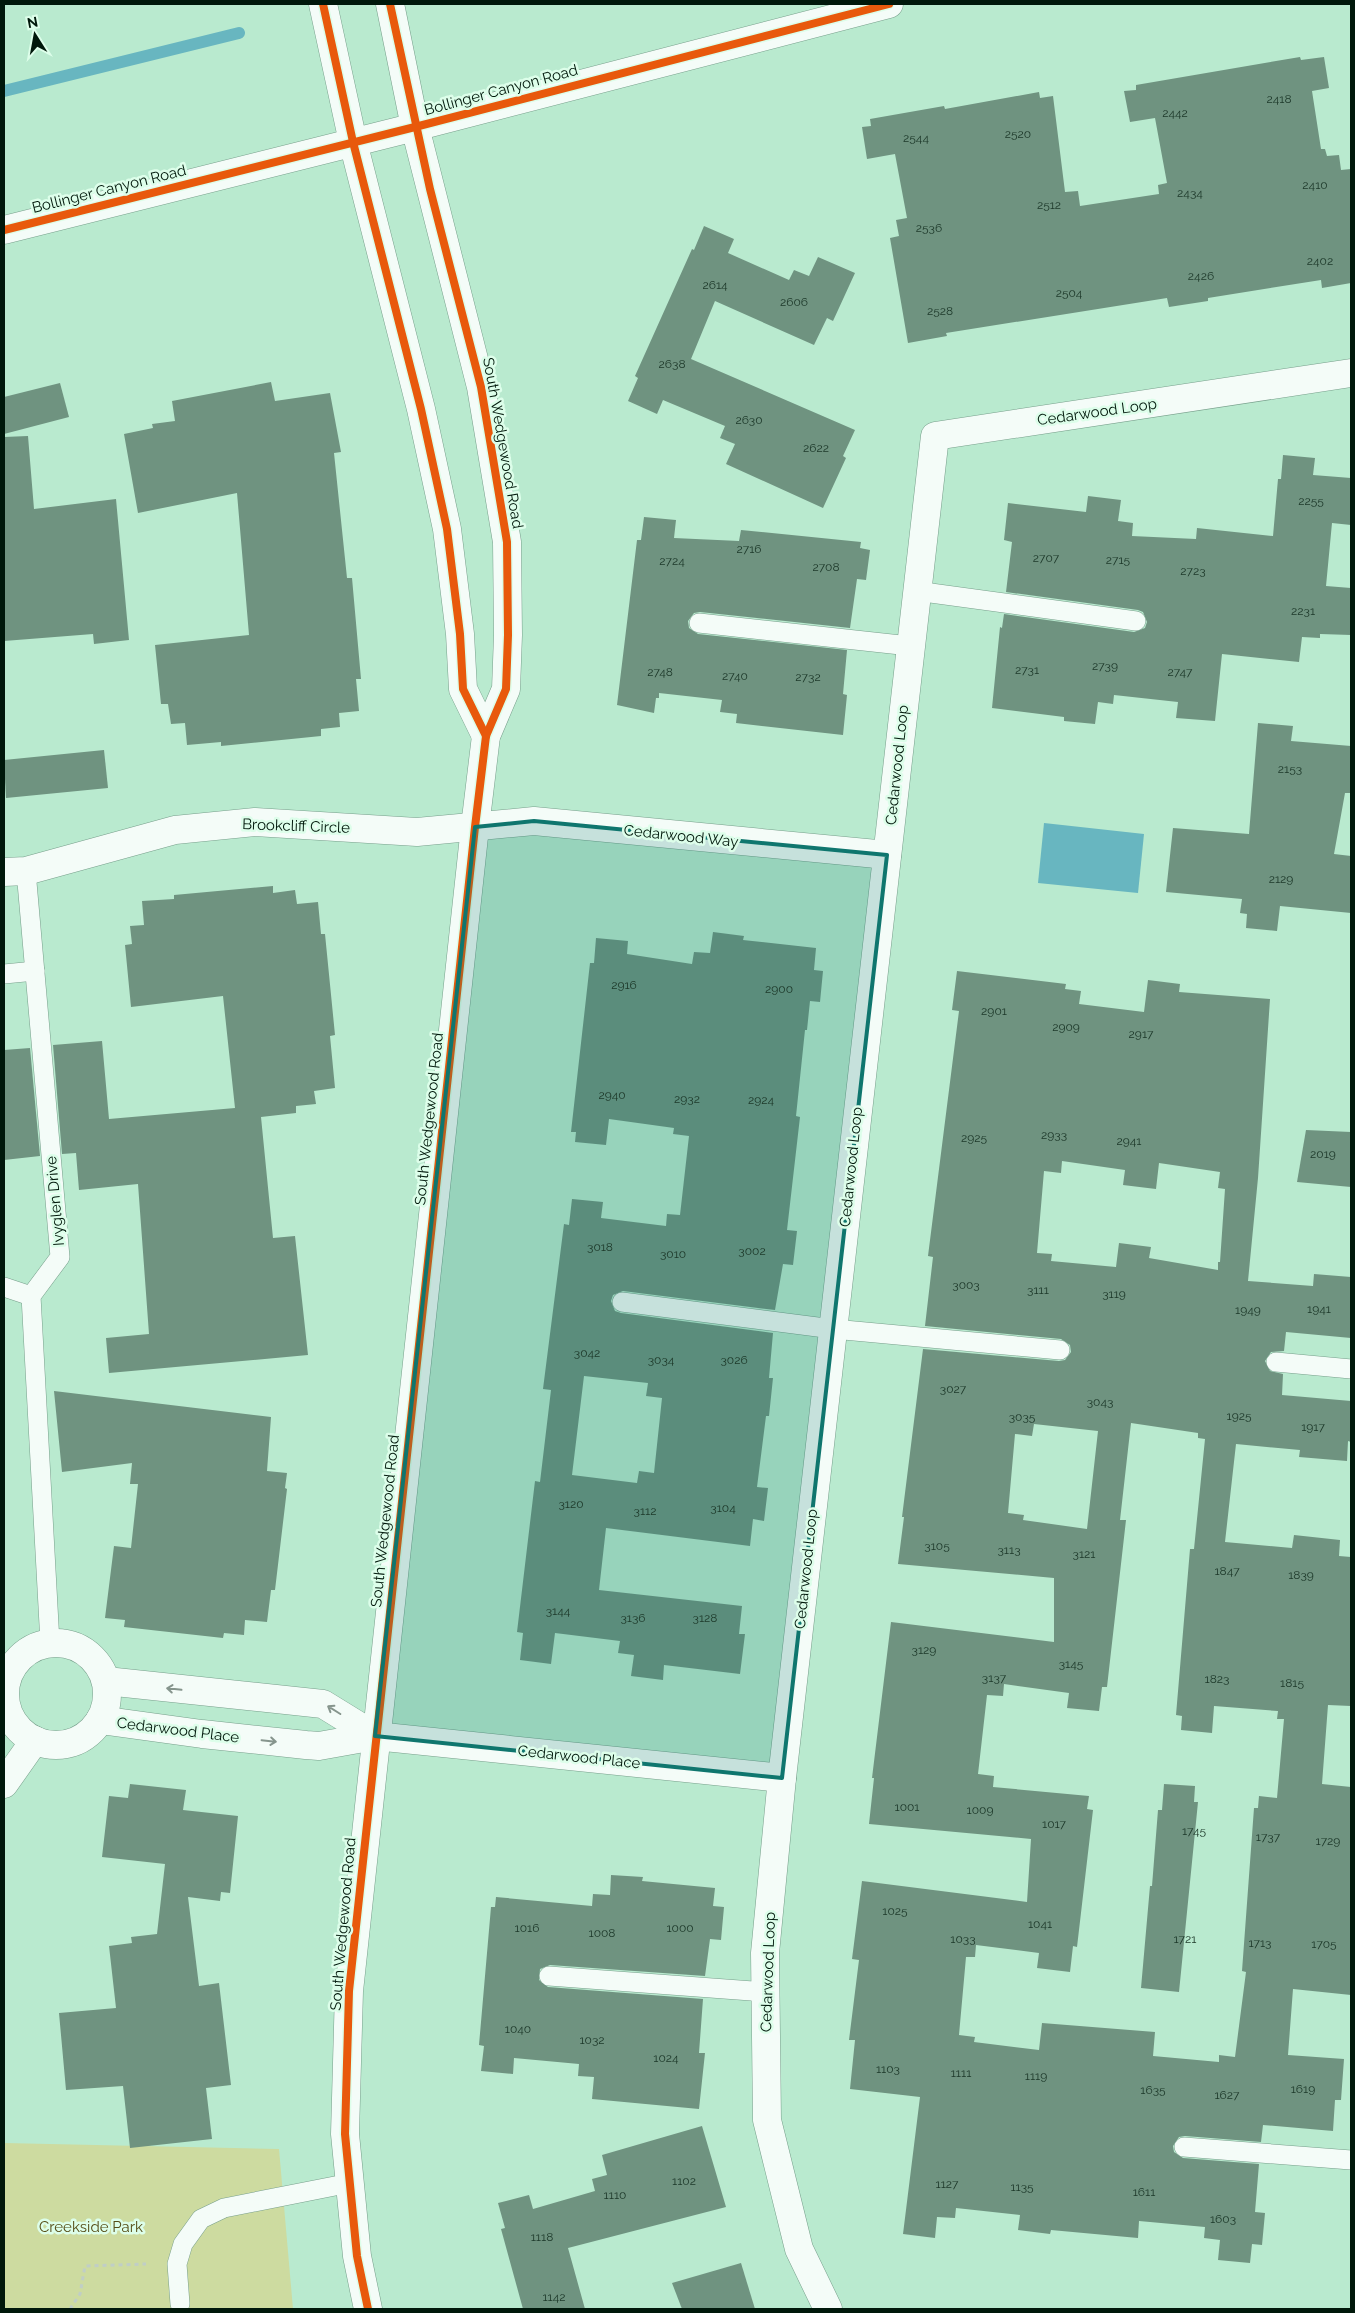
<svg xmlns="http://www.w3.org/2000/svg" width="1355" height="2313" font-family="Raleway,sans-serif">
	<style>
		.green { fill: #cddba0 }
		.water { fill: #68b6c0 }
		.lines { fill: none; stroke-linecap: round; stroke-linejoin: round }
		.stream { stroke: #68b6c0; stroke-width: 12 }
		.building { fill: #6f9380; fill-rule: evenodd }
		.service-casing { stroke: #779f8b; stroke-width: 20 }
		.minor-casing { stroke: #779f8b; stroke-width: 29 }
		.tertiary-casing { stroke: #779f8b; stroke-width: 29 }
		.secondary-casing { stroke: #779f8b; stroke-width: 29 }
		.path { stroke: #c0cec6; stroke-width: 3; stroke-dasharray: 4 4; stroke-linecap: butt }
		.service { stroke: #f4fcf8; stroke-width: 19 }
		.minor { stroke: #f4fcf8; stroke-width: 28 }
		.tertiary { stroke: #f4fcf8; stroke-width: 28 }
		.secondary { stroke: #f4fcf8; stroke-width: 28 }
		.cycleway-casing { stroke: #ddfeea; stroke-width: 11 }
		.cycleway { stroke: #e8590c; stroke-width: 8 }
		.oneway { stroke: #86958d }
		.marked { fill: #0f766e; fill-opacity: 0.2; stroke: #0f766e; stroke-width: 4; stroke-linejoin: round }
		.labels { text-anchor: middle; stroke-width: 5; stroke-linejoin: round; paint-order: stroke }
		.number-label { font-size: 12px; fill: #1c3728 }
		.street-label { font-size: 15px; fill: #00180b; stroke: #ddfeea }
		.park-label { font-size: 15px; fill: #554c16; stroke: #ddfeea }
	</style>
	<rect width="100%" height="100%" fill="#b9eacf"/>
	<polygon class="green" points="4,2143 279,2149 293,2309 4,2309"/>
	<polygon class="water" points="1044,823 1144,834 1138,893 1038,883"/>
	<g class="lines">
		<polyline class="stream" points="4,91 239,33"/>
	</g>
	<g class="building">
		<polygon points="1300,57 1301,60 1324,57 1329,88 1312,91 1321,149 1325,149 1327,156 1339,155 1341,170 1351,169 1351,283 1322,288 1321,280 1208,298 1208,301 1169,307 1167,298 946,333 947,336 908,343 890,238 899,236 896,220 907,218 895,154 867,159 862,127 871,126 870,119 944,106 945,109 1039,92 1040,98 1053,96 1065,192 1078,191 1080,206 1159,194 1158,185 1167,183 1155,118 1130,122 1124,91 1136,90 1136,85"/>
		<polygon points="704,226 734,239 728,253 789,280 794,270 809,276 818,257 855,273 833,321 827,318 814,345 715,301 691,359 855,430 843,456 846,458 823,508 726,464 735,444 720,438 725,426 663,400 657,414 628,401 638,378 635,376 692,249 694,250"/>
		<polygon points="271,382 275,401 330,393 341,452 334,453 347,578 352,578 361,679 356,679 359,711 339,713 340,727 321,729 321,736 221,746 221,742 187,745 185,723 171,724 168,704 161,704 155,645 249,635 237,493 138,513 124,434 153,428 152,424 175,421 172,401"/>
		<polygon points="60,383 69,417 4,434 4,397"/>
		<polygon points="28,436 34,509 116,499 129,640 94,644 93,634 4,641 4,437"/>
		<polygon points="1283,455 1315,458 1313,475 1351,478 1351,525 1332,523 1326,586 1351,588 1351,635 1320,634 1320,638 1302,637 1299,662 1222,654 1215,721 1176,718 1178,702 1114,695 1113,704 1098,702 1095,724 1064,721 1064,717 992,708 1000,627 1002,628 1004,614 1134,632 1145,628 1147,622 1143,612 1138,610 1006,592 1012,542 1004,540 1008,503 1086,512 1088,496 1121,500 1118,521 1133,523 1132,536 1196,539 1197,528 1273,536 1278,479 1281,479"/>
		<polygon points="644,517 676,520 674,538 739,541 741,530 861,542 860,548 870,550 866,580 857,579 850,628 700,612 694,613 688,621 689,628 698,634 847,650 843,694 847,695 843,735 736,723 737,714 720,712 722,700 659,693 659,698 656,698 654,713 617,705 637,540 641,540"/>
		<polygon points="1258,723 1293,726 1291,741 1351,746 1351,793 1345,793 1334,854 1351,856 1351,913 1280,906 1277,931 1246,928 1247,914 1240,913 1242,899 1166,892 1173,828 1249,834"/>
		<polygon points="104,750 108,788 6,798 4,760"/>
		<polygon points="273,886 273,893 295,890 297,904 318,902 321,934 325,934 335,1035 330,1036 335,1088 314,1091 316,1104 296,1106 296,1113 261,1117 273,1238 295,1236 308,1355 109,1373 106,1338 149,1334 138,1184 79,1190 76,1153 62,1154 53,1045 102,1041 109,1119 235,1108 223,996 131,1007 125,945 132,944 130,926 144,925 142,901 174,899 174,895"/>
		<path d="M713 932 744 936 743 940 816 948 814 970 823 971 820 1002 810 1001 807 1030H805L796 1116 800 1117 787 1230 797 1231 793 1265 783 1264 775 1310 623 1291 613 1295 611 1301 615 1311 621 1313 773 1333 769 1378H773L769 1416H766L757 1487 768 1488 764 1521 753 1519 750 1546 606 1528 599 1590 742 1606 739 1634H745L740 1674 664 1665 663 1680 631 1676 634 1655 618 1653 620 1641 555 1633 551 1664 520 1660 523 1633 517 1632 535 1481 540 1482 551 1390 543 1389 564 1224 569 1225 572 1199 603 1202 601 1218 666 1226 667 1214 680 1215 689 1136 673 1134 674 1128 609 1119 606 1145 575 1142 576 1132H571L590 963H594L596 938 628 941 627 954 692 964 694 952 710 953ZM584 1376 648 1383 646 1396 662 1398 654 1473 639 1471 637 1483 572 1475Z"/>
		<path d="M957 971 1066 984 1065 989 1081 991 1079 1004 1144 1012 1148 980 1180 984 1179 992 1270 999 1258 1178 1248 1281 1313 1286 1314 1274 1351 1277V1338L1286 1332 1284 1351 1271 1352 1265 1361 1270 1371 1283 1374 1282 1395 1351 1401V1442L1348 1441 1347 1461 1299 1457 1300 1450 1236 1444 1225 1542 1292 1548 1294 1535 1340 1540 1339 1556 1351 1557V1706L1328 1705 1322 1784 1351 1787V1995L1293 1989 1288 2055 1344 2059 1341 2100H1335L1333 2131 1263 2125 1261 2142 1185 2136 1179 2137 1173 2146 1174 2152 1183 2158 1259 2164 1255 2212 1265 2213 1262 2245 1252 2244 1250 2263 1218 2260 1220 2240 1204 2238 1205 2227 1139 2221 1138 2238 1051 2230 1050 2234 1018 2230 1020 2215 956 2208 955 2218 937 2217 935 2238 903 2234 920 2097 850 2089 855 2040H849L859 1960 852 1959 862 1881 1027 1902 1031 1839 869 1824 874 1778H872L891 1622 1054 1642V1578L898 1564 904 1517H902L923 1349 1059 1361 1065 1360 1071 1352 1070 1345 1061 1339 925 1326 933 1257 928 1256 959 1011 952 1010ZM1062 1161 1125 1170 1123 1185 1156 1189 1159 1163 1220 1172 1218 1188 1225 1189 1220 1262H1218V1270L1149 1258 1151 1247 1119 1243 1116 1267 1051 1261 1052 1254 1037 1253 1044 1171 1061 1173ZM1131 1423 1198 1433V1438L1205 1439 1194 1549H1190L1176 1715 1182 1716 1181 1730 1212 1733 1214 1706 1278 1711 1277 1719H1284L1277 1798 1259 1796 1258 1808H1254L1242 1971 1246 1972 1235 2057 1219 2055V2062L1153 2056 1155 2032 1042 2023 1039 2050 974 2042 975 2037 959 2035 966 1957H975L976 1945 1039 1953 1037 1968 1070 1972 1073 1946 1077 1947 1093 1810 1087 1809 1089 1796 993 1787 994 1776 978 1774 987 1695 1003 1696 1004 1684 1069 1693 1067 1708 1099 1711 1102 1687H1107L1126 1520H1120ZM1034 1424 1098 1431 1087 1529 1023 1520 1024 1515 1008 1513 1015 1434 1032 1436Z"/>
		<polygon points="30,1048 40,1156 4,1160 4,1050"/>
		<polygon points="1306,1130 1351,1132 1351,1187 1297,1182"/>
		<polygon points="54,1391 271,1417 267,1471 287,1473 285,1488 287,1489 275,1590 271,1590 267,1622 245,1620 244,1635 224,1633 223,1638 124,1627 125,1620 105,1618 114,1546 131,1548 138,1484 130,1484 132,1463 62,1472"/>
		<polygon points="130,1784 186,1790 183,1810 238,1816 230,1893 221,1892 220,1901 188,1897 199,1986 219,1983 231,2085 206,2088 212,2139 130,2148 123,2086 66,2090 59,2013 116,2008 109,1946 132,1943 131,1937 157,1934 165,1864 102,1857 109,1796 128,1798"/>
		<polygon points="1164,1784 1195,1786 1194,1802 1198,1802 1179,1992 1141,1988 1150,1886 1152,1886 1158,1810 1162,1810"/>
		<polygon points="611,1875 643,1877 642,1881 715,1888 713,1906 724,1907 721,1940 710,1939 705,1976 550,1965 540,1969 539,1980 548,1987 703,1999 699,2053 705,2053 699,2109 592,2099 594,2077 578,2076 579,2064 514,2058 513,2074 481,2071 484,2046 479,2045 491,1907 495,1907 496,1897 592,1906 593,1894 610,1895"/>
		<polygon points="702,2126 726,2207 568,2248 585,2309 523,2309 501,2229 505,2228 498,2203 529,2195 533,2209 595,2191 592,2179 607,2175 602,2155"/>
		<polygon points="741,2263 755,2309 682,2309 672,2283"/>
	</g>
	<g class="lines">
		<defs>
			<g id="service">
				<polyline points="916,591 1136,621"/>
				<polyline points="699,623 910,646"/>
				<polyline points="26,871 60,1257 31,1296 50,1643"/>
				<polyline points="4,974 35,971"/>
				<polyline points="4,1287 31,1296"/>
				<polyline points="622,1302 833,1329 1060,1350"/>
				<polyline points="1276,1362 1351,1369"/>
				<polyline points="549,1976 766,1992"/>
				<polyline points="1184,2147 1351,2160"/>
				<polyline points="180,2304 177,2264 183,2244 201,2219 224,2208 350,2183"/>
			</g>
			<g id="minor">
				<polyline points="323,4 353,142"/>
				<polyline points="390,4 415,127"/>
				<polyline points="4,872 26,871 175,830 255,822 417,832 534,821 887,855"/>
				<circle cx="56" cy="1694" r="51"/>
				<polyline points="106,1681 323,1704 375,1736"/>
				<polyline points="100,1720 202,1734 306,1745 319,1746 375,1736 782,1778"/>
				<polyline points="4,1784 35,1740"/>
				<polyline points="828,2309 799,2249 767,2120 765,1953 782,1778 935,436 1351,373"/>
			</g>
			<g id="tertiary">
				<polyline points="353,142 421,409 447,529 460,634 463,689 486,736"/>
				<polyline points="368,2309 357,2256 345,2134 349,1991 475,827 486,736 506,689 508,635 507,542 481,387 415,127"/>
			</g>
			<polyline id="secondary" points="4,230 415,127 889,4"/>
		</defs>
		<use href="#service" class="service-casing"/>
		<use href="#minor" class="minor-casing"/>
		<use href="#tertiary" class="tertiary-casing"/>
		<use href="#secondary" class="secondary-casing"/>
		<polyline class="path" points="70,2309 80,2294 85,2266 146,2264"/>
		<use href="#service" class="service"/>
		<use href="#minor" class="minor"/>
		<use href="#tertiary" class="tertiary"/>
		<use href="#secondary" class="secondary"/>
		<defs>
			<g id="cycleway">
				<polyline points="323,4 353,142 421,409 447,529 460,634 463,689 486,736"/>
				<polyline points="4,230 415,127 889,4"/>
				<polyline points="368,2309 357,2256 345,2134 349,1991 475,827 486,736 506,689 508,635 507,542 481,387 430,189 390,4"/>
			</g>
		</defs>
		<use href="#cycleway" class="cycleway-casing"/>
		<use href="#cycleway" class="cycleway"/>
	</g>
	<defs><path id="oneway-shaft" d="M-6 0H5M1.5-3L5.5 0L1.5 3" fill="none" stroke-width="1.6" stroke-linecap="round" stroke-linejoin="round" transform="scale(1.25)"/></defs>
	<g class="oneway">
		<use href="#oneway-shaft" transform="translate(174 1689) rotate(-174)"/>
		<use href="#oneway-shaft" transform="translate(334 1710) rotate(-148)"/>
		<use href="#oneway-shaft" transform="translate(269 1741) rotate(6)"/>
	</g>
	<path class="marked" d="M534 821 887 855 782 1778 375 1736 475 827Z"/>
	<g class="labels">
		<g class="number-label">
			<text x="1279" y="103">2418</text>
			<text x="1175" y="117">2442</text>
			<text x="1018" y="138">2520</text>
			<text x="916" y="142">2544</text>
			<text x="1315" y="189">2410</text>
			<text x="1190" y="197">2434</text>
			<text x="1049" y="209">2512</text>
			<text x="929" y="232">2536</text>
			<text x="1320" y="265">2402</text>
			<text x="1201" y="280">2426</text>
			<text x="715" y="289">2614</text>
			<text x="1069" y="297">2504</text>
			<text x="794" y="306">2606</text>
			<text x="940" y="315">2528</text>
			<text x="672" y="368">2638</text>
			<text x="749" y="424">2630</text>
			<text x="816" y="452">2622</text>
			<text x="1311" y="505">2255</text>
			<text x="749" y="553">2716</text>
			<text x="1046" y="562">2707</text>
			<text x="1118" y="564">2715</text>
			<text x="672" y="565">2724</text>
			<text x="826" y="571">2708</text>
			<text x="1193" y="575">2723</text>
			<text x="1303" y="615">2231</text>
			<text x="1105" y="670">2739</text>
			<text x="1027" y="674">2731</text>
			<text x="660" y="676">2748</text>
			<text x="1180" y="676">2747</text>
			<text x="735" y="680">2740</text>
			<text x="808" y="681">2732</text>
			<text x="1290" y="773">2153</text>
			<text x="1281" y="883">2129</text>
			<text x="624" y="989">2916</text>
			<text x="779" y="993">2900</text>
			<text x="994" y="1015">2901</text>
			<text x="1066" y="1031">2909</text>
			<text x="1141" y="1038">2917</text>
			<text x="612" y="1099">2940</text>
			<text x="687" y="1103">2932</text>
			<text x="761" y="1104">2924</text>
			<text x="1054" y="1139">2933</text>
			<text x="974" y="1142">2925</text>
			<text x="1129" y="1145">2941</text>
			<text x="1323" y="1158">2019</text>
			<text x="600" y="1251">3018</text>
			<text x="752" y="1255">3002</text>
			<text x="673" y="1258">3010</text>
			<text x="966" y="1289">3003</text>
			<text x="1038" y="1294">3111</text>
			<text x="1114" y="1298">3119</text>
			<text x="1319" y="1313">1941</text>
			<text x="1248" y="1314">1949</text>
			<text x="587" y="1357">3042</text>
			<text x="661" y="1364">3034</text>
			<text x="734" y="1364">3026</text>
			<text x="953" y="1393">3027</text>
			<text x="1100" y="1406">3043</text>
			<text x="1239" y="1420">1925</text>
			<text x="1022" y="1421">3035</text>
			<text x="1313" y="1431">1917</text>
			<text x="571" y="1508">3120</text>
			<text x="723" y="1512">3104</text>
			<text x="645" y="1515">3112</text>
			<text x="937" y="1550">3105</text>
			<text x="1009" y="1554">3113</text>
			<text x="1084" y="1558">3121</text>
			<text x="1227" y="1575">1847</text>
			<text x="1301" y="1579">1839</text>
			<text x="558" y="1615">3144</text>
			<text x="633" y="1622">3136</text>
			<text x="705" y="1622">3128</text>
			<text x="924" y="1654">3129</text>
			<text x="1071" y="1668">3145</text>
			<text x="994" y="1682">3137</text>
			<text x="1217" y="1683">1823</text>
			<text x="1292" y="1687">1815</text>
			<text x="907" y="1811">1001</text>
			<text x="980" y="1814">1009</text>
			<text x="1054" y="1828">1017</text>
			<text x="1194" y="1835">1745</text>
			<text x="1268" y="1841">1737</text>
			<text x="1328" y="1845">1729</text>
			<text x="895" y="1915">1025</text>
			<text x="1040" y="1928">1041</text>
			<text x="527" y="1932">1016</text>
			<text x="680" y="1932">1000</text>
			<text x="602" y="1937">1008</text>
			<text x="963" y="1943">1033</text>
			<text x="1185" y="1943">1721</text>
			<text x="1260" y="1947">1713</text>
			<text x="1324" y="1948">1705</text>
			<text x="518" y="2033">1040</text>
			<text x="592" y="2044">1032</text>
			<text x="666" y="2062">1024</text>
			<text x="888" y="2073">1103</text>
			<text x="961" y="2077">1111</text>
			<text x="1036" y="2080">1119</text>
			<text x="1303" y="2093">1619</text>
			<text x="1153" y="2094">1635</text>
			<text x="1227" y="2099">1627</text>
			<text x="684" y="2185">1102</text>
			<text x="947" y="2188">1127</text>
			<text x="1022" y="2191">1135</text>
			<text x="1144" y="2196">1611</text>
			<text x="615" y="2199">1110</text>
			<text x="1223" y="2223">1603</text>
			<text x="542" y="2241">1118</text>
			<text x="554" y="2301">1142</text>
		</g>
		<g class="street-label">
			<text transform="translate(501 90) rotate(-15)" y="5">Bollinger Canyon Road</text>
			<text transform="translate(109 189) rotate(-14)" y="5">Bollinger Canyon Road</text>
			<text transform="translate(1097 412) rotate(-8)" y="5">Cedarwood Loop</text>
			<text transform="translate(503 443) rotate(80)" y="5">South Wedgewood Road</text>
			<text transform="translate(897 765) rotate(-84)" y="5">Cedarwood Loop</text>
			<text transform="translate(296 826) rotate(2)" y="5">Brookcliff Circle</text>
			<text transform="translate(681 836) rotate(6)" y="5">Cedarwood Way</text>
			<text transform="translate(429 1119) rotate(-84)" y="5">South Wedgewood Road</text>
			<text transform="translate(851 1167) rotate(-84)" y="5">Cedarwood Loop</text>
			<text transform="translate(55 1201) rotate(-95)" y="5">Ivyglen Drive</text>
			<text transform="translate(385 1521) rotate(-84)" y="5">South Wedgewood Road</text>
			<text transform="translate(806 1569) rotate(-84)" y="5">Cedarwood Loop</text>
			<text transform="translate(178 1730) rotate(7)" y="5">Cedarwood Place</text>
			<text transform="translate(579 1757) rotate(6)" y="5">Cedarwood Place</text>
			<text transform="translate(343 1924) rotate(-85)" y="5">South Wedgewood Road</text>
			<text transform="translate(768 1972) rotate(-88)" y="5">Cedarwood Loop</text>
		</g>
		<g class="park-label">
			<text x="91" y="2232">Creekside Park</text>
		</g>
	</g>
	<rect width="1355" height="2313" fill="none" stroke="#00180b" stroke-width="10"/>
	<g transform="translate(35 35) rotate(349)" stroke="#ddfeea" stroke-width="4" paint-order="stroke">
	<path d="M0-4L9 19L0 12L-9 19Z" fill="#00180b"/>
	<text y="-8" font-size="14" font-weight="bold" text-anchor="middle" fill="#00180b">N</text>
	</g>
</svg>
